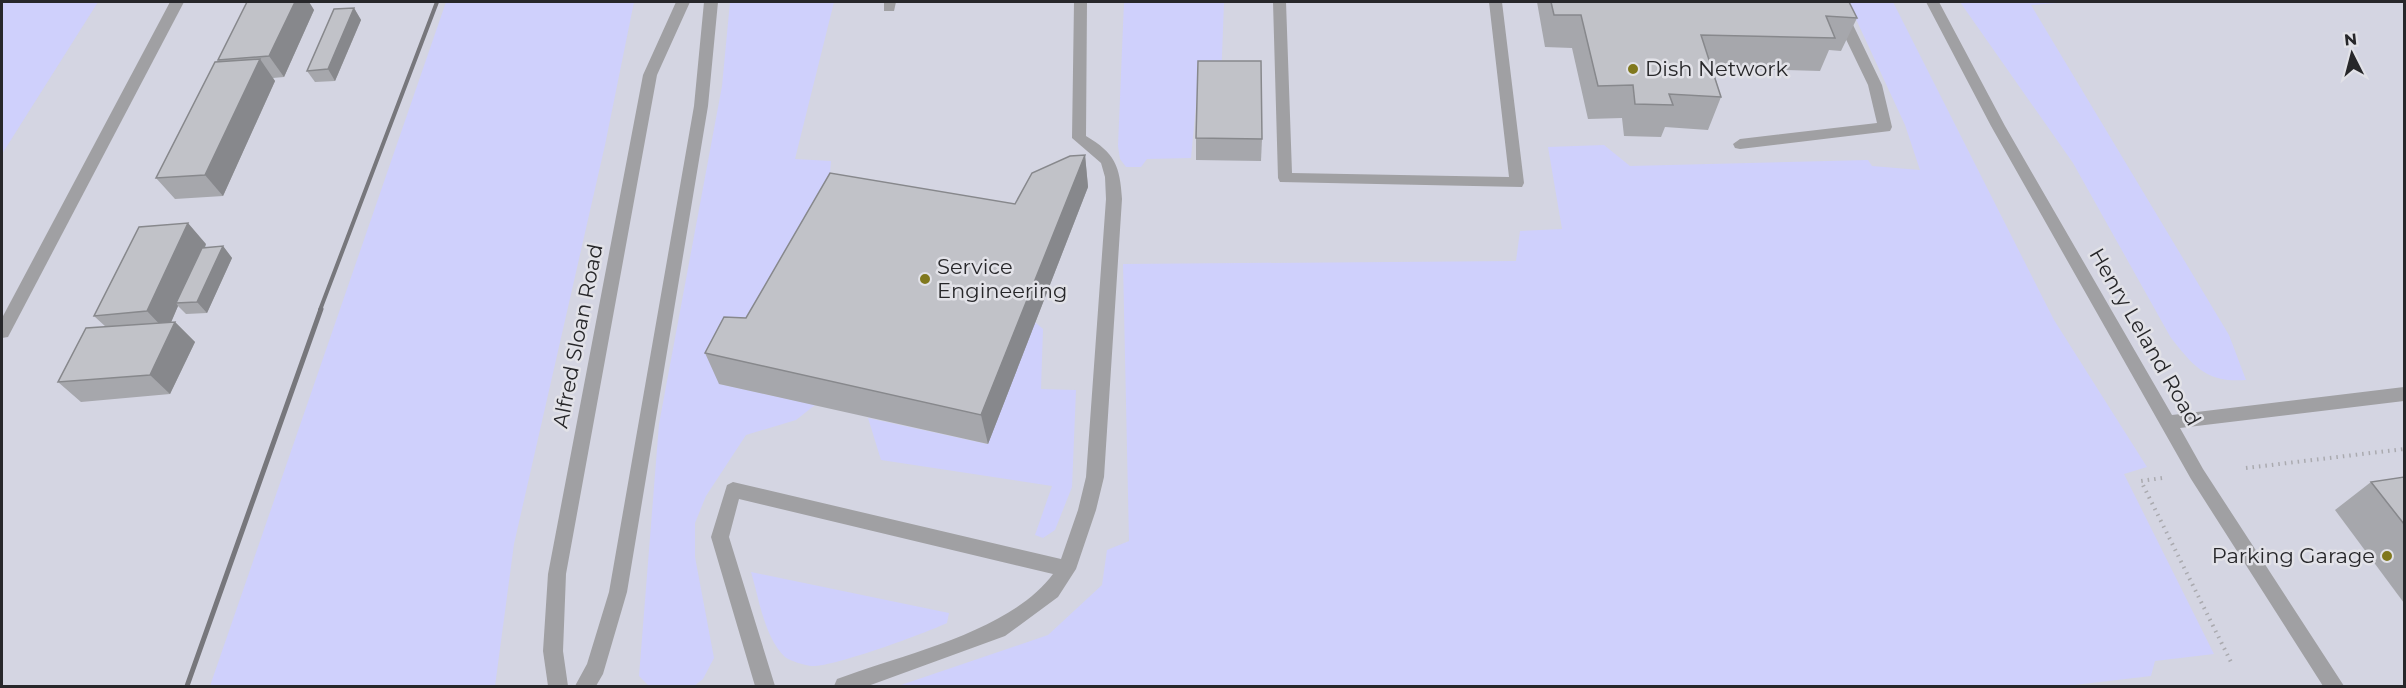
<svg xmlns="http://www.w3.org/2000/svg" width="2406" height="688" font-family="Montserrat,sans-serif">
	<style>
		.built { fill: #d4d5e2 }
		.green { fill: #cfd0fc }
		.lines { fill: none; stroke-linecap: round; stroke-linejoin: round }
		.path { stroke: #aaaaaf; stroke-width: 4; stroke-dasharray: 1.5 5; stroke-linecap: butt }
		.service { fill: #a0a0a3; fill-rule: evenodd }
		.rail-far1 { stroke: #77777c; stroke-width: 4 }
		.rail { stroke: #77777c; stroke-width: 5 }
		.wall { fill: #a6a7ac }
		.shaded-wall { fill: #87888c }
		.building { fill: #c1c2c8; stroke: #87888c; stroke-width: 1.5 }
		.poi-dot { fill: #80781d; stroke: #e2e2e8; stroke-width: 2 }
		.labels { text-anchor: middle; stroke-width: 5; stroke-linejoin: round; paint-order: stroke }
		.poi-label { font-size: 21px; fill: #27272a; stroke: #e2e2e8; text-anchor: start }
		.street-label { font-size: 21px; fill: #27272a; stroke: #e2e2e8 }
	</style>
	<rect width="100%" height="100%" fill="#e2e2e8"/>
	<rect class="built" x="2" y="2" width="2402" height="684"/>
	<g class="green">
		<polygon points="2,2 98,2 2,154"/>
		<polygon points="446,2 634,2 605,145 514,544 495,686 210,686"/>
		<polygon points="730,2 834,2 795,159 831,161 829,187 719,384 815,405 796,420 746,435 706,496 695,523 695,557 714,658 703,679 694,686 649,686 639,676 659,424 722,86"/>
		<polygon points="1124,2 1224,2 1221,82 1198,84 1191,158 1147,159 1141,167 1126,167 1120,159 1118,146"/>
		<polygon points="1848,2 1893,2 2054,320 2147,467 2124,474 2214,654 2155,661 2151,676 2066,686 898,686 1048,635 1102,585 1107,550 1129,541 1123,264 1516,261 1520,231 1562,229 1548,147 1604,145 1630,166 1868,160 1872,166 1920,170 1905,125"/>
		<path d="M1960 2H2070L2031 5 2229 335 2246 380C2207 383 2194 367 2171 338L2073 163Z"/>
		<polygon points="1035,322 1043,329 1041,389 1076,390 1072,487 1055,530 1043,538 1035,535 1052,486 881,460 868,418 987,444"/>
		<path d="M751 572 949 613 947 623C926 633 831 668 811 666 804 665 790 661 785 657 764 637 759 598 751 572Z"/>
	</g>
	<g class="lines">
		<g class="path">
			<polyline points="2246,468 2404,449"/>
			<polyline points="2162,478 2141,481 2231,662"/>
		</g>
		<g class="service">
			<polygon points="170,2 184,2 8,337 2,338 2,318"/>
			<polygon points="676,2 690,2 657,75 566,574 563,651 568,686 548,686 543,651 548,574 643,75"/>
			<polygon points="704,2 718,2 708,106 627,592 603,674 596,686 575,686 587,664 609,592 694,106"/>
			<polygon points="884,2 896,2 894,11 884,11"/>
			<path d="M1074 2H1087L1086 136C1115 153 1120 166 1122 199L1104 477 1096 510 1076 569 1058 597 1005 636 868 686H834L837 679C903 654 1010 632 1053 574L739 499 729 537 775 686H755L711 537 727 485 733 482 1061 559 1078 510 1086 477 1106 199 1105 177 1101 163 1072 138Z"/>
			<polygon points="1273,2 1286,2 1292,173 1509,177 1489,2 1502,2 1524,183 1522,187 1280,182 1278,178"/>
			<polygon points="1828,2 1842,2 1882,85 1892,127 1890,131 1740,149 1735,148 1733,144 1740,139 1877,123 1868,85"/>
			<polygon points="1926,2 1939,2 2005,126 2172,415 2404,387 2404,401 2180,428 2203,469 2344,686 2323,686 2191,479 1991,126"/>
		</g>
		<polyline class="rail-far1" points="320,310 437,2"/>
		<polyline class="rail" points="187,686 321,309"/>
	</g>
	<g class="wall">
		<polygon points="247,2 309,2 314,10 284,77 273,78 275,81 223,196 175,199 156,178 219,62 218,60"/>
		<polygon points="1537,2 1849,2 1857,18 1841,51 1829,50 1820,71 1712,68 1721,97 1708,130 1665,127 1661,137 1624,136 1622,118 1588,119 1572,48 1545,47"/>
		<polygon points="354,8 361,20 335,81 315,82 307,71"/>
		<polygon points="1196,138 1262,139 1261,161 1196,160"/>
		<polygon points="1085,155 1088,187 988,444 719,384 705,353 746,318 1015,204"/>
		<polygon points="206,244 205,248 223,246 232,258 207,313 186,314 178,306 171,322 175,322 195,342 170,394 81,402 58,382 106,327 94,316"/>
		<polygon points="2404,477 2404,603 2335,510 2371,482"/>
	</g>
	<g class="shaded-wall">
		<polygon points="295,2 309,2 314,10 284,77 269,56"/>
		<polygon points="354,8 361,20 335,81 328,69"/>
		<polygon points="260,59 275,81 223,196 205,175"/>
		<polygon points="1085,155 1088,187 988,444 981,415"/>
		<polygon points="188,223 206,244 180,303 176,303 178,306 167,332 147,311"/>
		<polygon points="223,246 232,258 207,313 197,302"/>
		<polygon points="175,322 195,342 170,394 150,375"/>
	</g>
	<g class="building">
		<polygon points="247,2 295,2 269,56 218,60"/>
		<polygon points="1551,2 1849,2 1857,18 1826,16 1835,38 1701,35 1721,97 1669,94 1673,105 1635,104 1633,85 1598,86 1581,15 1554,15"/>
		<polygon points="354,8 328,69 307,71 334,9"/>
		<polygon points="260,59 205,175 156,178 215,62"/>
		<polygon points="1198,61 1261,61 1262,139 1196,138"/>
		<polygon points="1085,155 981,415 705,353 724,317 746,318 830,173 1015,204 1032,173 1070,156"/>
		<polygon points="188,223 147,311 94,316 139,227"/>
		<polygon points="223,246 197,302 176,303 202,248"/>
		<polygon points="175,322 150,375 58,382 86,328"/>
		<polygon points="2404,477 2404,524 2371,482"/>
	</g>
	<g class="poi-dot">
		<circle cx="1633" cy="69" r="6"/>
		<circle cx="925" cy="279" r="6"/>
		<circle cx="2387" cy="556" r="6"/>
	</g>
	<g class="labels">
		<g class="poi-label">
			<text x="1645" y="76">Dish Network</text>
			<text x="937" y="274">Service<tspan x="937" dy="24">Engineering</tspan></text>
			<text x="2375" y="563" text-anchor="end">Parking Garage</text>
		</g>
		<g class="street-label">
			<text transform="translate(578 336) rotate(-79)" y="7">Alfred Sloan Road</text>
			<text transform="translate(2145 337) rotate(60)" y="7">Henry Leland Road</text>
		</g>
	</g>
	<rect width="2406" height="688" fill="none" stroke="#27272a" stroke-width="6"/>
	<g transform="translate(2352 54) rotate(354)" stroke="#e2e2e8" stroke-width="4.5" paint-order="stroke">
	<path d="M0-4.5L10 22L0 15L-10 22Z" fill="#27272a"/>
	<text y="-9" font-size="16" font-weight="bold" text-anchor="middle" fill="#27272a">N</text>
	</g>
</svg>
